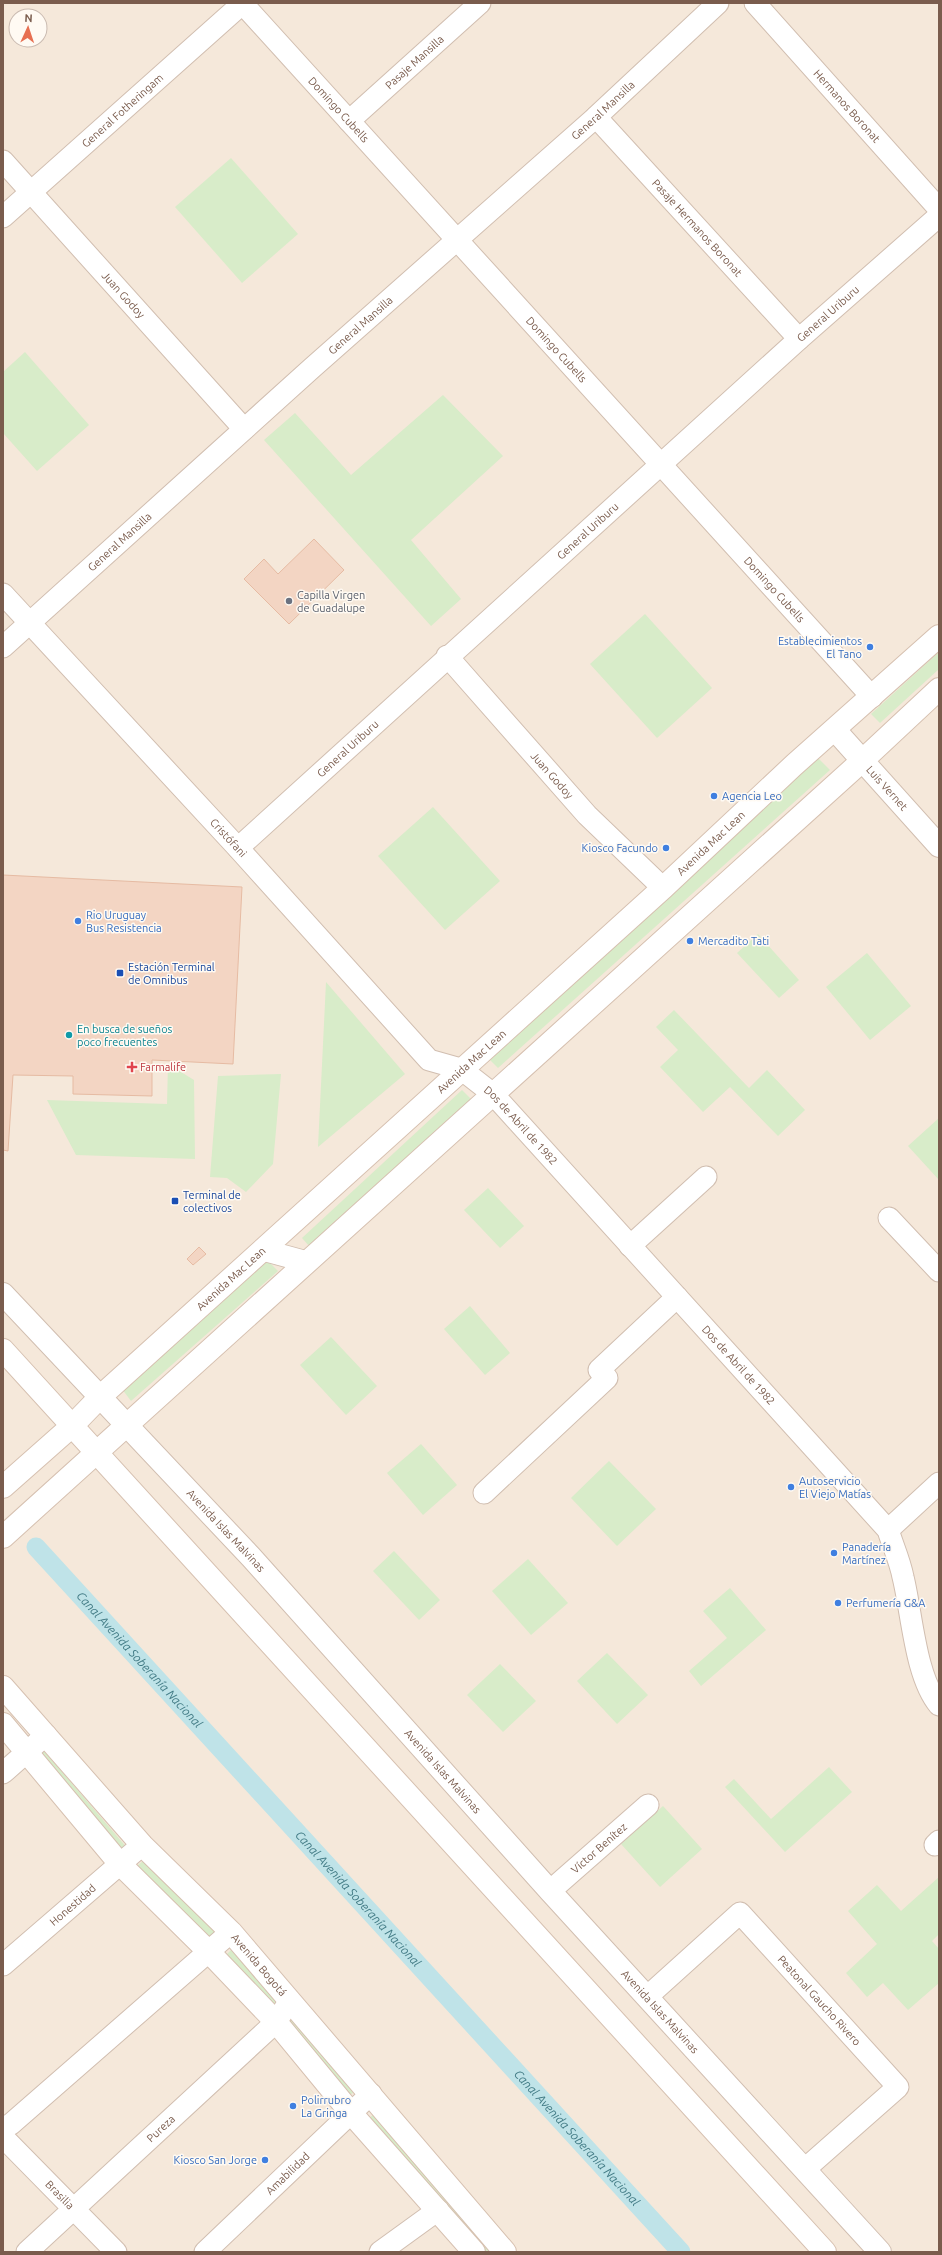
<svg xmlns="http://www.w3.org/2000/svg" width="942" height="2255" font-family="Ubuntu,sans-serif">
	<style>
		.residential { fill: #f5e8da; fill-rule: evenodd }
		.green { fill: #d8ecc9 }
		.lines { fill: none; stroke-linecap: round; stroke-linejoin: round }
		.canal { stroke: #bfe3e8; stroke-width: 19 }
		.building { fill: #f3d5c3; stroke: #e6bba3 }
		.minor-casing { stroke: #d1beb0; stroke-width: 23 }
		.tertiary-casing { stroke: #d1beb0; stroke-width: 24 }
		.secondary-casing { stroke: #d6c0b0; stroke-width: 24 }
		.minor { stroke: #fff; stroke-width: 21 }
		.tertiary { stroke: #fff; stroke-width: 22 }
		.secondary { stroke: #fff; stroke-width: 22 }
		.worship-dot { fill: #6b7280; stroke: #fffaf3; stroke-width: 1.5 }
		.shop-dot { fill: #3f7fe0; stroke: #fffaf3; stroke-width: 1.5 }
		.transit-dot { fill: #1a4fb4; stroke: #fffaf3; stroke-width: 1.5 }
		.culture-dot { fill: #0f9aa8; stroke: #fffaf3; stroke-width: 1.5 }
		.health-dot { fill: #e0444e; stroke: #fffaf3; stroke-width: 1.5 }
		.labels { text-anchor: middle; stroke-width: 3; stroke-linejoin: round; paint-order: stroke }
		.street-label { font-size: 11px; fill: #7a5c4d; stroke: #fffaf3 }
		.worship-label { font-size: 11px; fill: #5b616d; stroke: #fffaf3; text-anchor: start }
		.shop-label { font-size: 11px; fill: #366cbe; stroke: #fffaf3; text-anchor: start }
		.transit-label { font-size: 11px; fill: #164399; stroke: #fffaf3; text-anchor: start }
		.culture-label { font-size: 11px; fill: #0d838f; stroke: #fffaf3; text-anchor: start }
		.health-label { font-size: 11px; fill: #be3a42; stroke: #fffaf3; text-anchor: start }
		.water-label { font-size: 12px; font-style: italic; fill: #437c86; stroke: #fffaf3 }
	</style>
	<rect width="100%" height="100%" fill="#fdf6ec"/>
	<path class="residential" d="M3 3H939V2252H3ZM16 16H40V40H16Z"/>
	<g class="green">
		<polygon points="231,158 298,234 242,283 175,207"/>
		<polygon points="25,352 89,425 37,471 3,433 3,372"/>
		<polygon points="443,395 503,456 411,540 461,599 431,626 264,440 295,413 351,475"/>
		<polygon points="645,614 712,688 657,738 590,664"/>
		<polygon points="939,652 939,669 880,723 871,714"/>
		<polygon points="818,758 830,770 498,1068 489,1059"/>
		<polygon points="433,807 500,881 445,930 378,856"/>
		<polygon points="758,934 799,980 779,998 737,953"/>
		<polygon points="867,953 911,1006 870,1040 826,987"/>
		<polygon points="326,982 405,1074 318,1147"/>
		<polygon points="674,1010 749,1088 767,1070 805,1110 778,1136 730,1087 703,1112 660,1067 678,1050 656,1027"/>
		<polygon points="168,1064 194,1080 195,1159 76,1155 47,1100 167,1104"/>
		<polygon points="281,1074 273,1164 246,1192 227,1178 210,1177 218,1076"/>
		<polygon points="462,1090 471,1099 310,1247 302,1238"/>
		<polygon points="939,1118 939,1180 908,1146"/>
		<polygon points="488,1188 524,1226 500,1248 464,1210"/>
		<polygon points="266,1259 278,1271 131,1401 122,1389"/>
		<polygon points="470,1306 510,1353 485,1375 444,1329"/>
		<polygon points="331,1337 377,1386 346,1415 300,1365"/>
		<polygon points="421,1444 457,1485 423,1515 387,1473"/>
		<polygon points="609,1461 656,1509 617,1546 571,1498"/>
		<polygon points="394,1551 440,1600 419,1620 373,1571"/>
		<polygon points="528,1559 568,1603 531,1635 492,1591"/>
		<polygon points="730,1588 766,1630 701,1686 689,1671 727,1638 703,1611"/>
		<polygon points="607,1653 648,1695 617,1724 577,1681"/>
		<polygon points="500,1664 536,1701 503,1732 467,1695"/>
		<polygon points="44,1751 128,1849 121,1854 37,1756"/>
		<polygon points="829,1767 852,1792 785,1852 725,1787 734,1779 771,1819"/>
		<polygon points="663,1806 702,1849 660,1887 621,1844"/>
		<polygon points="143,1861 218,1934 211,1940 136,1867"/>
		<polygon points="939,1877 939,1934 932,1941 939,1949 939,1983 908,2010 883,1983 867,1997 846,1973 877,1944 848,1911 877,1885 901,1911"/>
		<polygon points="231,1950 278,2002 272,2007 225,1956"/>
		<polygon points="287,2013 355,2091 349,2096 281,2019"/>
		<polygon points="373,2115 496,2252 485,2252 367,2120"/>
	</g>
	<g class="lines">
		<path class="canal" id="s1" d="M36 1547 681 2252"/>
	</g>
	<g class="building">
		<polygon points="314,539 344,570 289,624 244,579 264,559 278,574"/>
		<polygon points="3,875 242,887 233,1064 152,1060 152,1096 73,1094 73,1076 13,1075 8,1151 3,1150"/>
		<polygon points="199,1247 206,1254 193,1265 187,1259"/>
	</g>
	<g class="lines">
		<defs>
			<g id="minor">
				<path id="s2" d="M242 3 872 697"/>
				<path id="s3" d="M755 3 939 209"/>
				<path id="s4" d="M596 117 799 339"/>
				<path id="s5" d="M349 121 480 3"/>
				<path id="s6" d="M3 161 244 429"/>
				<path id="s7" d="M3 217 243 3"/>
				<path id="s8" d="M3 594 238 848 429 1060 461 1069 493 1094 888 1530C893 1546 900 1561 903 1577 912 1613 915 1676 939 1705"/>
				<path id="s9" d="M3 647 312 368 596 117 718 3"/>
				<path id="s10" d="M447 656 587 815 663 888"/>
				<path id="s11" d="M238 848 799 339 939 216"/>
				<polyline points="889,1218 939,1271"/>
				<polyline points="630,1246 706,1177"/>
				<polyline points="263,1250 307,1262"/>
				<polyline points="484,1493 607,1378 599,1370 677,1297"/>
				<polyline points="888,1530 939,1483"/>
				<polyline points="3,1773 46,1735"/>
				<polyline points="935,1845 939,1841"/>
				<path id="s12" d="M550 1891 648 1805"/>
				<path id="s13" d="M3 1965 142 1845"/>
				<path id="s14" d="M648 1996 740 1913 898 2087 805 2169"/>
				<polyline points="3,2128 11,2124 231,1932"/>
				<path id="s15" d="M3 2137 116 2252"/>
				<path id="s16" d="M27 2252 276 2022 289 2002"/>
				<path id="s17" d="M205 2252 371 2094"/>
				<polyline points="380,2252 438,2210"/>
			</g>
			<g id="tertiary">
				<path id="s18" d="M835 730 939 846"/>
				<path id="s19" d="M3 1294 251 1557 550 1891 880 2252"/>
			</g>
			<g id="secondary">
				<polyline points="3,1350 825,2252"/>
				<path id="s20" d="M3 1487 72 1426 101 1396 663 888 794 765 939 636"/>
				<polyline points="3,1537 863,760 939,689"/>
				<path id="s21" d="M3 1687 142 1845 231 1932 505 2252"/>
				<polyline points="3,1724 120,1864 209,1952 276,2022 351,2113 474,2252"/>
			</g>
		</defs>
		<use href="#minor" class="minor-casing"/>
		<use href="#tertiary" class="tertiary-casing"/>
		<use href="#secondary" class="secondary-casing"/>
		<use href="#minor" class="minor"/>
		<use href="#tertiary" class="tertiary"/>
		<use href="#secondary" class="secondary"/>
	</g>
	<circle class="worship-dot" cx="289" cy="601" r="4"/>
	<g class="shop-dot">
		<circle cx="870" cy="647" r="4"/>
		<circle cx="714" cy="796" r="4"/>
		<circle cx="666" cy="848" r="4"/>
		<circle cx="78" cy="921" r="4"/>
		<circle cx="690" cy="941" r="4"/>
		<circle cx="791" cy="1487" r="4"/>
		<circle cx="834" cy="1553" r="4"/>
		<circle cx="838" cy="1603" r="4"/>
		<circle cx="293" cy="2106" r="4"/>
		<circle cx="265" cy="2160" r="4"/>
	</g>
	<g class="transit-dot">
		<rect x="116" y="969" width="8" height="8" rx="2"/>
		<rect x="171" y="1197" width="8" height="8" rx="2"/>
	</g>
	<circle class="culture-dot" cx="69" cy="1035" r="4"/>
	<path class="health-dot" d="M130 1061h4v4h4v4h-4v4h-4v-4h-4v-4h4z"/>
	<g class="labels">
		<g class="street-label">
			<text dy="4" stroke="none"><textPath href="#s5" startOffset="88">Pasaje Mansilla</textPath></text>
			<text dy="4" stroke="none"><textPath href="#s3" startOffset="138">Hermanos Boronat</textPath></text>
			<text dy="4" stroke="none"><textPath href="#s7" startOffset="160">General Fotheringam</textPath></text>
			<text dy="4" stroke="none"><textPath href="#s2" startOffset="144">Domingo Cubells</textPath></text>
			<text dy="4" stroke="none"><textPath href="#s9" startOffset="805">General Mansilla</textPath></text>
			<text dy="4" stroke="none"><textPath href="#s4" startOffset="150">Pasaje Hermanos Boronat</textPath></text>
			<text dy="4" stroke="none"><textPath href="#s6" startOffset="180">Juan Godoy</textPath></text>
			<text dy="4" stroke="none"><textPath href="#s11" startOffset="796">General Uriburu</textPath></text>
			<text dy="4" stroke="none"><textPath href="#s9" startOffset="481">General Mansilla</textPath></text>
			<text dy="4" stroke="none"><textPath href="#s2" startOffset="468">Domingo Cubells</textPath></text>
			<text dy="4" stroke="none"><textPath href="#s11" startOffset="472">General Uriburu</textPath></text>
			<text dy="4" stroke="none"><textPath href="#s9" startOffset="157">General Mansilla</textPath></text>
			<text dy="4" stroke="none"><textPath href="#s2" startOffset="792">Domingo Cubells</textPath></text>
			<text dy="4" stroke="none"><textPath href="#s11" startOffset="148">General Uriburu</textPath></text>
			<text dy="4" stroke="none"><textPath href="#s10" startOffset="159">Juan Godoy</textPath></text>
			<text dy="4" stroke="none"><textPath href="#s18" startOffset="78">Luis Vernet</textPath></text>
			<text dy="4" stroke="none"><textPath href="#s8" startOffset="332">Cristófani</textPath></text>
			<text dy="4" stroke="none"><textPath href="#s20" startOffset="957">Avenida Mac Lean</textPath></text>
			<text dy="4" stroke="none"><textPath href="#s20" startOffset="633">Avenida Mac Lean</textPath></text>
			<text dy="4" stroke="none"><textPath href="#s8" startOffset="747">Dos de Abril de 1982</textPath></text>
			<text dy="4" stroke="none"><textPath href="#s20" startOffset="309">Avenida Mac Lean</textPath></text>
			<text dy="4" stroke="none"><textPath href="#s8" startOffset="1071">Dos de Abril de 1982</textPath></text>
			<text dy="4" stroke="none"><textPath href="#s19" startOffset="325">Avenida Islas Malvinas</textPath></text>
			<text dy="4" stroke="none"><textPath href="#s19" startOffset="649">Avenida Islas Malvinas</textPath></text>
			<text dy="4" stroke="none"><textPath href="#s12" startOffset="65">Víctor Benítez</textPath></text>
			<text dy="4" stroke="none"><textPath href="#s13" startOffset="92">Honestidad</textPath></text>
			<text dy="4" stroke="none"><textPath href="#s21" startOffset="378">Avenida Bogotá</textPath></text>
			<text dy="4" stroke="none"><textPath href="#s14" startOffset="242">Peatonal Gaucho Rivero</textPath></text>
			<text dy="4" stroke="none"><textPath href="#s19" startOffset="973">Avenida Islas Malvinas</textPath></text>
			<text dy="4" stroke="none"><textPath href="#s16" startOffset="182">Pureza</textPath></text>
			<text dy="4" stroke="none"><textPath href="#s17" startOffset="114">Amabilidad</textPath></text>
			<text dy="4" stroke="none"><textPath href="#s15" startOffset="81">Brasilia</textPath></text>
		</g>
		<g class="worship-label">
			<text x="297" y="599">Capilla Virgen<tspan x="297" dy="13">de Guadalupe</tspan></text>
		</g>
		<g class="shop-label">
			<text x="862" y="645" text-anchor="end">Establecimientos<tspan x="862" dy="13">El Tano</tspan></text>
			<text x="722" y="800">Agencia Leo</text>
			<text x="658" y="852" text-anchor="end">Kiosco Facundo</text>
			<text x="86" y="919">Rio Uruguay<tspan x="86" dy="13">Bus Resistencia</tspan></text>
			<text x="698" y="945">Mercadito Tati</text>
			<text x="799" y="1485">Autoservicio<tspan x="799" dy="13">El Viejo Matías</tspan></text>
			<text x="842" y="1551">Panadería<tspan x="842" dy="13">Martínez</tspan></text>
			<text x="846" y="1607">Perfumería G&amp;A</text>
			<text x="301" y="2104">Polirrubro<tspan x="301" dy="13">La Gringa</tspan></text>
			<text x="257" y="2164" text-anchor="end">Kiosco San Jorge</text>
		</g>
		<g class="transit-label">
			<text x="128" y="971">Estación Terminal<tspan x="128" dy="13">de Omnibus</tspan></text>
			<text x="183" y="1199">Terminal de<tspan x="183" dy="13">colectivos</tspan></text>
		</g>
		<g class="culture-label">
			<text x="77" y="1033">En busca de sueños<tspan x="77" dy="13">poco frecuentes</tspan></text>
		</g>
		<g class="health-label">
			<text x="140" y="1071">Farmalife</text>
		</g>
		<g class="water-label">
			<text dy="4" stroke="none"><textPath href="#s1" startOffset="153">Canal Avenida Soberanía Nacional</textPath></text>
			<text dy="4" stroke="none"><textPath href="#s1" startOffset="477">Canal Avenida Soberanía Nacional</textPath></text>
			<text dy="4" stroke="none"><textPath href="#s1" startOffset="801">Canal Avenida Soberanía Nacional</textPath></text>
		</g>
	</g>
	<rect width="942" height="2255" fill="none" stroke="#7a5c4d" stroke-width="8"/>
	<g transform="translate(28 28) rotate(3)"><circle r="19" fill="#fffaf3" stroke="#cabbb1"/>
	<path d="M0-3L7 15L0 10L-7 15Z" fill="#e76f51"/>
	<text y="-6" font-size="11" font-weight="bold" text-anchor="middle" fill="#7a5c4d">N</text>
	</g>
</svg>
